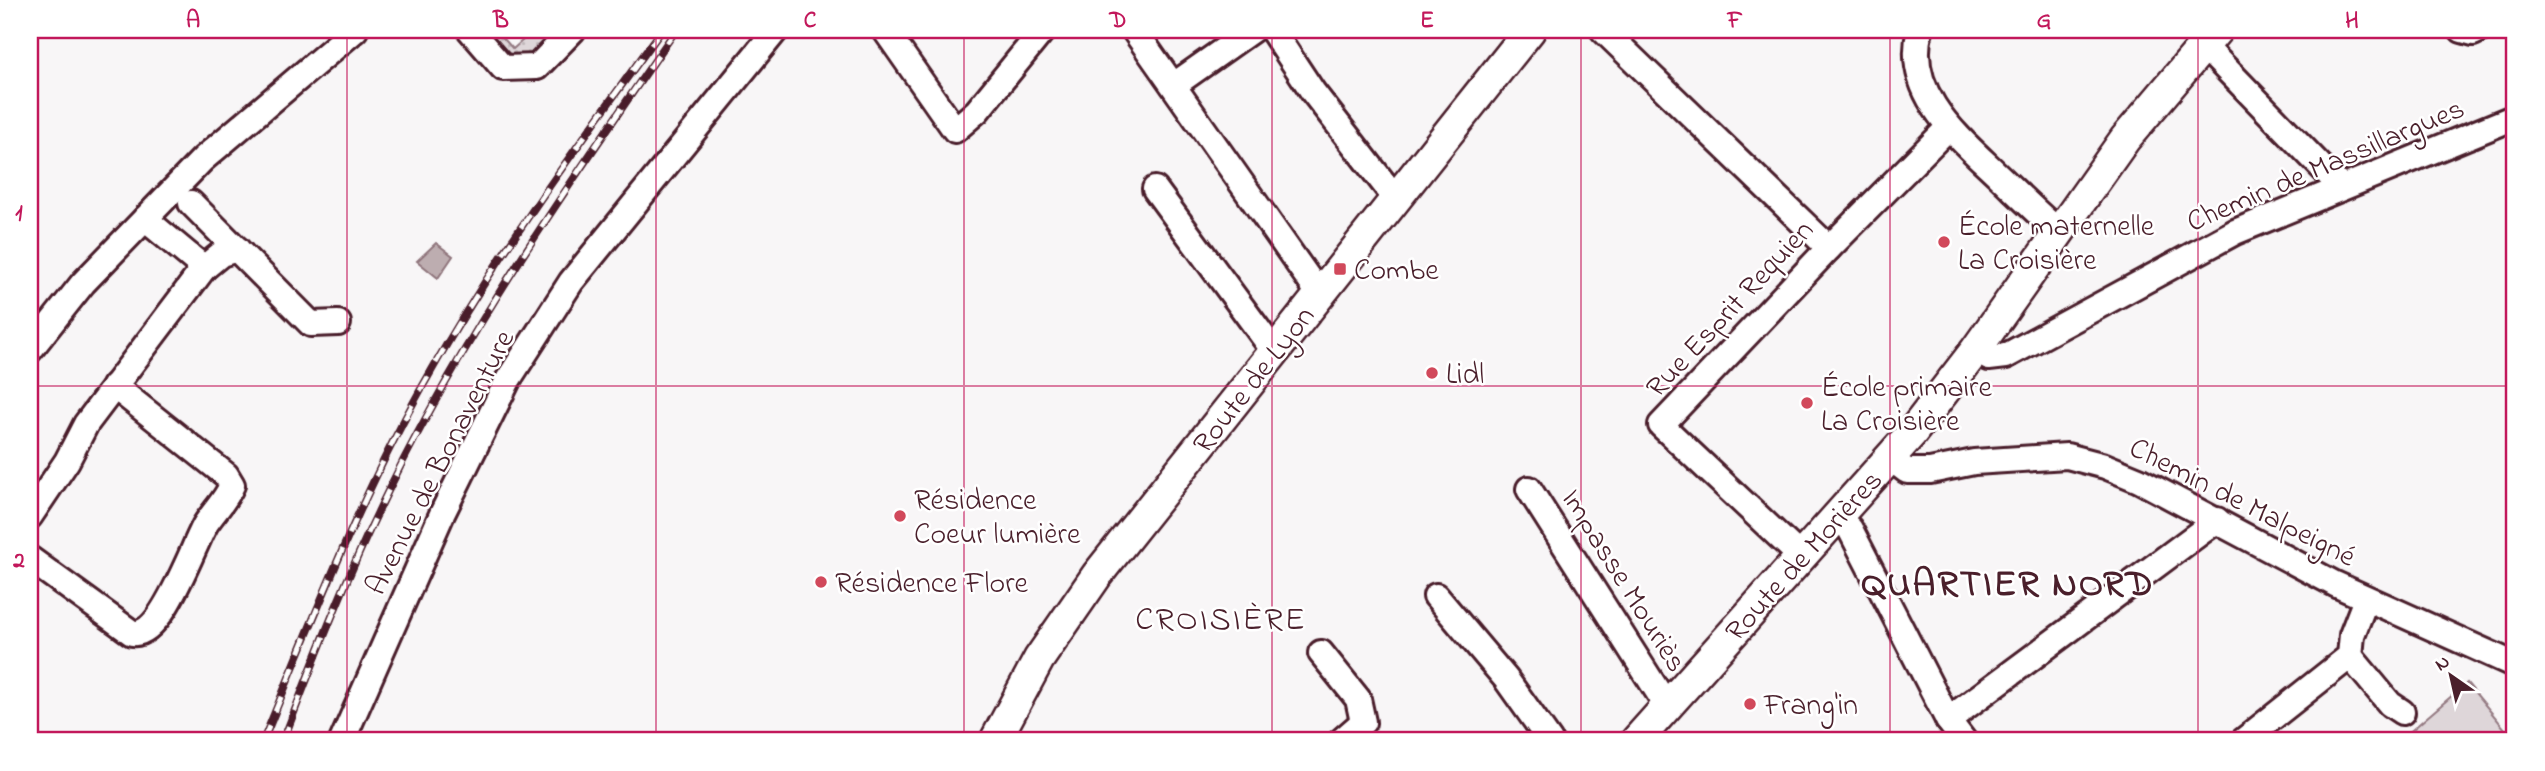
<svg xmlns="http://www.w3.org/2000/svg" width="2545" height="771" font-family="'Indie Flower',sans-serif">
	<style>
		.grass { fill: url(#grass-dots); stroke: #947a82; stroke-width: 2 }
		.garden { fill: #ded6d9; stroke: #947a82; stroke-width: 2 }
		.water { fill: #bdadb0; stroke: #8f747b; stroke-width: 2 }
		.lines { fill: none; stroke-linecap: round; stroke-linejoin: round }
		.minor-casing { stroke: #4a1f2b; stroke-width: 30 }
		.major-casing { stroke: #4a1f2b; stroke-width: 35 }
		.minor { stroke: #fff; stroke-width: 24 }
		.major { stroke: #fff; stroke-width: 30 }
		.rail-casing { stroke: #4a1f2b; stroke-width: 8 }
		.rail { stroke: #fff; stroke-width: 5; stroke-dasharray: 16; stroke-linecap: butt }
		.grid { fill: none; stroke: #c2185b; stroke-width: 2; stroke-opacity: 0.55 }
		.poi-dot { fill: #d1495b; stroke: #fff; stroke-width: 2.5 }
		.labels { text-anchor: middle; stroke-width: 5; stroke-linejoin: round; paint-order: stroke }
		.street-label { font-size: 30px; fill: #4a1f2b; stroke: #fff }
		.poi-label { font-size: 30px; fill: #4a1f2b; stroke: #fff; text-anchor: start }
		.quarter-label { font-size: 33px; letter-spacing: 2px; fill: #4a1f2b; stroke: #fff }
		.district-label { font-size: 37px; font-weight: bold; letter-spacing: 2px; fill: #4a1f2b; stroke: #fff }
		.neatline { fill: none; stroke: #c2185b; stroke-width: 2.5 }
		.grid-label { font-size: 23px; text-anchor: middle; font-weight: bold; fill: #c2185b }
	</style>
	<defs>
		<pattern id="grass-dots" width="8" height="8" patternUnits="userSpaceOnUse" patternTransform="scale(1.75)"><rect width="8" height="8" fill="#ded6d9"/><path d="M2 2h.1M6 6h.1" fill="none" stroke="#c0b7ba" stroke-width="1.8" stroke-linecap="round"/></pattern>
	</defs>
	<rect width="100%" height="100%" fill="#f8f6f7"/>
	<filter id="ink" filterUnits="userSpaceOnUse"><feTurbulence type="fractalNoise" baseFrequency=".0143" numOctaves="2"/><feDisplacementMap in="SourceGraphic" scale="14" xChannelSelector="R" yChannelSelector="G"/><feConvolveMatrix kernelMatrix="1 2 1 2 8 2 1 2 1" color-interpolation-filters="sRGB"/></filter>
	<g filter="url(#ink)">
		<polygon class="grass" points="487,30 496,30 513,49 534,30 545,30 549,34 529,55 509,54"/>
		<polygon class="garden" points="2467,683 2515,741 2399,741"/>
		<polygon class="water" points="436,243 453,256 438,278 417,261"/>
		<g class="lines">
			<defs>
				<g id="minor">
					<polyline points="470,30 503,68 537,67 573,30"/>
					<polyline points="885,30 955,130 977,111 1043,30"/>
					<polyline points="1134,30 1320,295"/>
					<polyline points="1272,30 1313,92 1396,199"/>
					<polyline points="1603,30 1829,248"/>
					<path d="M1920 30C1903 92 1958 137 1998 175 2018 194 2037 213 2058 231"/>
					<polyline points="2462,30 2473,33 2479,30"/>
					<polyline points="2203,45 2341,187"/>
					<polyline points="1174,85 1252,30"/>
					<polyline points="1155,189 1274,351"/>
					<polyline points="191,203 311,324 338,323"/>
					<polyline points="145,219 204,268"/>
					<polyline points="30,350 83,283 203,159 355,30"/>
					<polyline points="1975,351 1989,358 2006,356 2235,232 2515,117"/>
					<polyline points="1891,459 1907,471 1930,471 1974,462 2067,456 2105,466 2139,480 2335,584 2515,665"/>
					<polyline points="1529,489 1667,706"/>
					<polyline points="30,516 67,461 86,424 204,268 221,254 237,249"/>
					<polyline points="1837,517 1850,529 1948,720 1964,741"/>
					<polyline points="1801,557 1661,425 1829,248 1948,128"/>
					<path d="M30 559 132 633C162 638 192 548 205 525 214 511 226 500 232 485L226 475 114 386"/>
					<polyline points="1436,596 1506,679 1550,741"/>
					<polyline points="1321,653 1358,699 1363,722 1341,741"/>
					<polyline points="2350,656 2390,704 2402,712"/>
					<polyline points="1948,720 2217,520"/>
					<polyline points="342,741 442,514 508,380 571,282 776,30"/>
					<polyline points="2243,741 2350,656 2352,635 2366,599"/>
				</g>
				<g id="major">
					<polyline points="995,741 1039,659 1097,575 1530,30"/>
					<polyline points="1636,741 1911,434 1975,351 2125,139 2217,30"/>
				</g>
			</defs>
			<use href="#minor" class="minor-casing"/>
			<use href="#major" class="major-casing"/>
			<use href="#minor" class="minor"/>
			<use href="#major" class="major"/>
			<defs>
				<g id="rail">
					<path d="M263 741C314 618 362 491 429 375 497 254 580 142 662 30"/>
					<path d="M283 741C316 655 349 570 390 487 470 325 573 178 676 30"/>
				</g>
			</defs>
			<use href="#rail" class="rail-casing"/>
			<use href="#rail" class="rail"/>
		</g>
	</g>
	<path class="grid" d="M347 30V741M656 30V741M964 30V741M1272 30V741M1581 30V741M1890 30V741M2198 30V741M30 386H2515"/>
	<g class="poi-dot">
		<circle cx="1944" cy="242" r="7"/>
		<rect x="1333" y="262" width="14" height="14" rx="3.5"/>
		<circle cx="1432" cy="373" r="7"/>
		<circle cx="1807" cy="403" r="7"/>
		<circle cx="900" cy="516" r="7"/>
		<circle cx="821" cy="582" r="7"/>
		<circle cx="1750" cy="704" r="7"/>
	</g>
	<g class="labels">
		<g class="street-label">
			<text transform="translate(2325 164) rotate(-23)" y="10">Chemin de Massillargues</text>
			<text transform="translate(1729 308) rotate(-47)" y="10">Rue Esprit Requien</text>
			<text transform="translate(1253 379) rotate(-52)" y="10">Route de Lyon</text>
			<text transform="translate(439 462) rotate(-63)" y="10">Avenue de Bonaventure</text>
			<text transform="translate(2243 501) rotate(27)" y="10">Chemin de Malpeigné</text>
			<text transform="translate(1803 555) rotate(-48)" y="10">Route de Morières</text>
			<text transform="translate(1625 580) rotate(58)" y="10">Impasse Mouriès</text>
		</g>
		<g class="poi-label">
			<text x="1958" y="235">École maternelle<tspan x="1958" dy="34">La Croisière</tspan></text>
			<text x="1354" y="279">Combe</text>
			<text x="1446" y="383">Lidl</text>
			<text x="1821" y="396">École primaire<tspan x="1821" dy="34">La Croisière</tspan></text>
			<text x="914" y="509">Résidence<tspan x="914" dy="34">Coeur lumière</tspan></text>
			<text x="835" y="592">Résidence Flore</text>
			<text x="1764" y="714">Frang'in</text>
		</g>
		<g class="quarter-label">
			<text x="1221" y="629">CROISIÈRE</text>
		</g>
		<g class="district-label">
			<text x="2008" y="595">QUARTIER NORD</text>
		</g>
	</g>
	<rect width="2545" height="771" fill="none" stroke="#fff" stroke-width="77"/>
	<g transform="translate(2451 676) rotate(326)" stroke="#ffffff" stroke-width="5" paint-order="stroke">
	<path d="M0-5L12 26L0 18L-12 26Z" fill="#4a1f2b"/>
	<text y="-10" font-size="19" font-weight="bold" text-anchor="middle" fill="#4a1f2b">N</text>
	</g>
	<rect x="38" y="38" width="2468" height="694" class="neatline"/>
	<g class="grid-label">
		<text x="193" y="27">A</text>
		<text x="501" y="27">B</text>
		<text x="810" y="27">C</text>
		<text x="1118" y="27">D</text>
		<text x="1427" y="27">E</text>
		<text x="1735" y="27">F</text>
		<text x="2044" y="27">G</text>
		<text x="2352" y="27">H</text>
		<text x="19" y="220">1</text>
		<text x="19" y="567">2</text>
	</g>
</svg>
